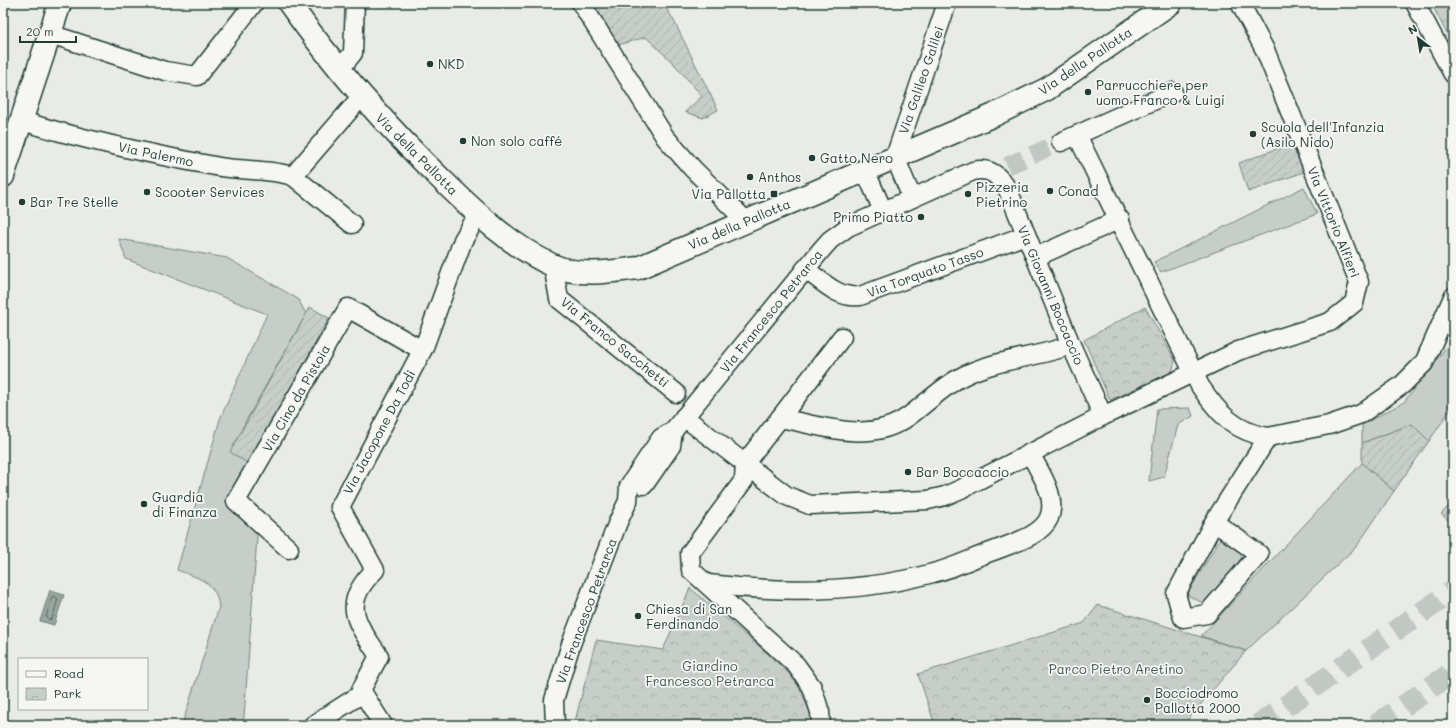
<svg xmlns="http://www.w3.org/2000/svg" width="1456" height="728" font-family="Mali,sans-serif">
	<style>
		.grass { fill: #c7cec9; stroke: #73867e }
		.park { fill: url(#park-crowns); stroke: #73867e }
		.garden { fill: url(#garden-furrows); stroke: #73867e }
		.water { fill: #99a6a0; stroke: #687c75 }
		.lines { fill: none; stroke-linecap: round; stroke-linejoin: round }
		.shore { stroke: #50675f; stroke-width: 1 }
		.street-tunnel { stroke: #c1c8c3; stroke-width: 18; stroke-dasharray: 18 9; stroke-linecap: butt }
		.highway-tunnel { stroke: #c1c8c3; stroke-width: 22; stroke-dasharray: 22 11; stroke-linecap: butt }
		.street-casing { stroke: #1f3d34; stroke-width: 21 }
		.secondary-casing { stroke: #1f3d34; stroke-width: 25 }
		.street { stroke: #f6f6f2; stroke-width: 18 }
		.secondary { stroke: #f6f6f2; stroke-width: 22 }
		.poi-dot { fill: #1f3d34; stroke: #f6f6f2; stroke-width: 1.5 }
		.labels { text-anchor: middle; stroke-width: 3.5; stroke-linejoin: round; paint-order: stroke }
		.street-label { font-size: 13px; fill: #1f3d34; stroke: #f6f6f2 }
		.poi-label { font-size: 13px; fill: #1f3d34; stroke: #f6f6f2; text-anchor: start }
		.park-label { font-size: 13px; fill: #415a52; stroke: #f6f6f2 }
	</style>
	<defs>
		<pattern id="park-crowns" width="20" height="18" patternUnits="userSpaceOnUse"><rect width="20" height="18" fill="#c7cec9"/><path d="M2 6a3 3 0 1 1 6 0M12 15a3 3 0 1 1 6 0" fill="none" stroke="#aab2ad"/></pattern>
		<pattern id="garden-furrows" width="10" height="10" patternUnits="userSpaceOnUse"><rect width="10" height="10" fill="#c7cec9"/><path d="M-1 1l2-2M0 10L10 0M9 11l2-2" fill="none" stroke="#aab2ad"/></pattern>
	</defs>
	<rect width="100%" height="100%" fill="#e9ebe7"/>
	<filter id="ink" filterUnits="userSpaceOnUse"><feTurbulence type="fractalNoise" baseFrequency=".025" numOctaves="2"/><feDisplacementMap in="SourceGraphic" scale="8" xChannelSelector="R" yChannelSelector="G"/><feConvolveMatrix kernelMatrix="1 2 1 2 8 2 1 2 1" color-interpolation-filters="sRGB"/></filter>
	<g filter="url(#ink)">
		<g class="grass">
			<polygon points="1304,187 1317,214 1161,272 1154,262"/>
			<path d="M119 239 227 258 298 299 306 314 242 428 249 464 232 501 258 523 244 718 237 725H182L219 607C216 581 198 578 177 570L220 419 267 314 126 259Z"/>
			<polygon points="1453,335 1453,406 1429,441 1412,424 1362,443 1362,425 1404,402 1448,345"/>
			<polygon points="1190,408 1193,416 1178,425 1164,477 1149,481 1157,409"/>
			<polygon points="1362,463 1394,491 1357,546 1246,651 1201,636"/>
			<polygon points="1221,537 1245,553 1207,605 1187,595"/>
		</g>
		<g class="park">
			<polygon points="1431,3 1453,3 1453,45"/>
			<polygon points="1145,307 1175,360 1172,372 1110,400 1084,340"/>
			<polygon points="690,588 766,652 796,680 810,712 812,725 574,725 596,640 663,650"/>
			<polygon points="1098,605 1246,651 1183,725 935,725 918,674 1084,623"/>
		</g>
		<g class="garden">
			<polygon points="590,3 663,3 673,19 718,110 703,118 685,112 702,96 674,64 646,37 618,45"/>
			<polygon points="1292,143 1304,172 1248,192 1239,163"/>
			<polygon points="310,307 329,318 249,464 230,452"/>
			<polygon points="1412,424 1429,441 1394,491 1362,463 1362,443"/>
			<polygon points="1453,502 1453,524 1441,514"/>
		</g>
		<polygon class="water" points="50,590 64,595 54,625 40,621"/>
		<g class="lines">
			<polygon class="shore" points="54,596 58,599 52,619 50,620 46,617 52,597"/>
			<polyline class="street-tunnel" points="1007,166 1061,142"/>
			<g class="highway-tunnel">
				<polyline points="1258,725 1453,591"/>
				<polyline points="1376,725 1453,672"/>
			</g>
			<defs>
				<g id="street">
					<polyline points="581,3 665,137 693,169 746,221"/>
					<polyline points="1415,3 1453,74"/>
					<polyline points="50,34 165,71 197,76 254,3"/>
					<polyline points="339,70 353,53 355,3"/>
					<path d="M22 121C87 141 154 155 220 167 245 171 269 169 293 176L361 97"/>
					<path d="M1077 135 1200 386C1218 413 1235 432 1268 437L1214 522 1176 594 1183 618 1207 614 1259 554 1214 522"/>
					<polyline points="1061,142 1173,92"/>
					<polyline points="865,170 883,211"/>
					<polyline points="293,176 352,224"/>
					<polyline points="912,198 895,157 947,3"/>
					<polyline points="1036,257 1120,219"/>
					<polyline points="553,265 559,299 676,393"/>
					<path d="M805 269C822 281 838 299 860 296L1026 235"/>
					<polyline points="684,417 787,496 810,505 928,500 945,496 961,489 1103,416 1238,351 1330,322 1354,303 1359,282 1265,50 1240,3"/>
					<polyline points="780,418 842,337"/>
					<polyline points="1268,437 1329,425 1361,414 1402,385 1424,363 1453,297"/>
					<polyline points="644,485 671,446 673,431"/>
					<polyline points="289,549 236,501 348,308 422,350"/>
					<path d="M708 584C782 593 861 593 933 573 954 568 975 557 996 550 1013 543 1041 536 1049 518 1058 496 1039 472 1030 453"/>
					<polyline points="313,725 363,693"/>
					<path d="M383 725 361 690 379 656C356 622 340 604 375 570L340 507 424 347 463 240 478 215"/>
					<path d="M555 725 554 700 571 644 618 522 628 501 629 486 661 438 673 431 822 249 830 240 848 227 973 171C991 167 999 176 1008 190L1071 345 1103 416"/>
					<path d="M821 725 820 712 812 687 796 665 691 570 690 553 744 480 745 463 780 418C823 426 870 445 909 416 927 403 943 386 963 376 997 359 1036 358 1071 345"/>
				</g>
				<g id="secondary">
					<path d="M289 3C335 68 387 127 444 182 476 213 511 246 552 265 579 277 610 272 638 268L994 115 1047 89 1171 3"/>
					<polyline points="3,176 60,3"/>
				</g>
			</defs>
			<use href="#street" class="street-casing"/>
			<use href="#secondary" class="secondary-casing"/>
			<use href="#street" class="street"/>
			<use href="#secondary" class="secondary"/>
		</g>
	</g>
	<g class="poi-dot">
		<circle cx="430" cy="64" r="4"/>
		<circle cx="1088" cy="92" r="4"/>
		<circle cx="1253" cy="134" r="4"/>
		<circle cx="463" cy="141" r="4"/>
		<circle cx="812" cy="158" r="4"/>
		<circle cx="750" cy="177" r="4"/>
		<circle cx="1050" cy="191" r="4"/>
		<circle cx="147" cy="192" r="4"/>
		<rect x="770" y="190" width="8" height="8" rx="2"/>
		<circle cx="968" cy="194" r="4"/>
		<circle cx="22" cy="202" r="4"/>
		<circle cx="921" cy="217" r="4"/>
		<circle cx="908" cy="472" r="4"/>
		<circle cx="144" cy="504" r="4"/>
		<circle cx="638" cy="616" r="4"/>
		<circle cx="1147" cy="700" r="4"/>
	</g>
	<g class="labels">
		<g class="street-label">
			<text transform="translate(1085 61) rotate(-34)" y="5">Via della Pallotta</text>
			<text transform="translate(921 80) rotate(-71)" y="5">Via Galileo Galilei</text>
			<text transform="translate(156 154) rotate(12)" y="5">Via Palermo</text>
			<text transform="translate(417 154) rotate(45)" y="5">Via della Pallotta</text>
			<text transform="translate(1334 222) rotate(68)" y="5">Via Vittorio Alfieri</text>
			<text transform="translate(739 224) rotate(-23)" y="5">Via della Pallotta</text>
			<text transform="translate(925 272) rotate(-20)" y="5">Via Torquato Tasso</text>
			<text transform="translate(1051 295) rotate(67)" y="5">Via Giovanni Boccaccio</text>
			<text transform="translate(771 311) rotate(-51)" y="5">Via Francesco Petrarca</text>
			<text transform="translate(615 342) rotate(39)" y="5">Via Franco Sacchetti</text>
			<text transform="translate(296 398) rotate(-60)" y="5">Via Cino da Pistoia</text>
			<text transform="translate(379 432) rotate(-62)" y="5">Via Jacopone Da Todi</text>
			<text transform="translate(586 611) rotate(-70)" y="5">Via Francesco Petrarca</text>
		</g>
		<g class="poi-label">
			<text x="438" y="69">NKD</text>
			<text x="1096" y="90">Parrucchiere per<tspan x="1096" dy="15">uomo Franco &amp; Luigi</tspan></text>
			<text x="1261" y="132">Scuola dell'Infanzia<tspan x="1261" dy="15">(Asilo Nido)</tspan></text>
			<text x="471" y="146">Non solo caffé</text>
			<text x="820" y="163">Gatto Nero</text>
			<text x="758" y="182">Anthos</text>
			<text x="976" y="192">Pizzeria<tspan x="976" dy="15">Pietrino</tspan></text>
			<text x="1058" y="196">Conad</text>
			<text x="155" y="197">Scooter Services</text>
			<text x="766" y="199" text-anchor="end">Via Pallotta</text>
			<text x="30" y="207">Bar Tre Stelle</text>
			<text x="913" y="222" text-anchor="end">Primo Piatto</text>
			<text x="916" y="477">Bar Boccaccio</text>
			<text x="152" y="502">Guardia<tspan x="152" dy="15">di Finanza</tspan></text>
			<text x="646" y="614">Chiesa di San<tspan x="646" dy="15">Ferdinando</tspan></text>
			<text x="1155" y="698">Bocciodromo<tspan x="1155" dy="15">Pallotta 2000</tspan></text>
		</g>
		<g class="park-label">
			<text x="710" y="671">Giardino<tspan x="710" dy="15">Francesco Petrarca</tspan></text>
			<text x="1116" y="674">Parco Pietro Aretino</text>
		</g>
	</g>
	<rect width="1456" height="728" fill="none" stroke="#f6f6f2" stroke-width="16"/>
	<rect x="8" y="8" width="1440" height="712" fill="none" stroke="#1f3d34" stroke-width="1.5" filter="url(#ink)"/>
	<rect x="18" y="658" width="130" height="52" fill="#f6f6f2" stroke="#a0aca6"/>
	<rect x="26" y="671" width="20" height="6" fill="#f6f6f2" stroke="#a0aca6"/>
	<text x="54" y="678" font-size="12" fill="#1f3d34">Road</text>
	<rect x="26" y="688" width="20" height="12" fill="url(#park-crowns)" stroke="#a0aca6"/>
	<text x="54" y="698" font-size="12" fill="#1f3d34">Park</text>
	<g transform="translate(1418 38) rotate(329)" stroke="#f6f6f2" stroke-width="3" paint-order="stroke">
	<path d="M0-3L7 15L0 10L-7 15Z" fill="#1f3d34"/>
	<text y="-6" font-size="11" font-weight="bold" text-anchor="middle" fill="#1f3d34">N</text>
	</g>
	<path d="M20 36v6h56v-6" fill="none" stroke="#1f3d34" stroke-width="2"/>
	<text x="26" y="36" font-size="12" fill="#1f3d34" stroke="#f6f6f2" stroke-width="3" paint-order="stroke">20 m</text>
</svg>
